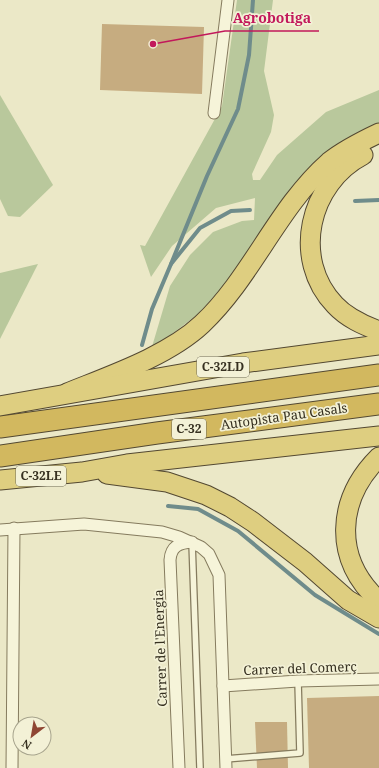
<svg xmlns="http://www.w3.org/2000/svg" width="379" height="768" font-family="'Noto Serif',serif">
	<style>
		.green { fill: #b9c89c }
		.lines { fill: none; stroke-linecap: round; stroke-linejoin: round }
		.stream { stroke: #6f8c8b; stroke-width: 4 }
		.building { fill: #c6ac80 }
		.service-casing { stroke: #857b5e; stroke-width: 8 }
		.minor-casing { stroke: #857b5e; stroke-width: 13 }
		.trunk-casing { stroke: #534831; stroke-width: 21 }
		.motorway-casing { stroke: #534831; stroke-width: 23 }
		.service { stroke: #f6f4d9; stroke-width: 5.5 }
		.minor { stroke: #f6f4d9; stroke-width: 11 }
		.trunk { stroke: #dece80; stroke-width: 19 }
		.motorway { stroke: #d2b85f; stroke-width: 21 }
		.labels { text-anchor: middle; stroke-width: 3.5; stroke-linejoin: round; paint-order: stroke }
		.shield { fill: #f3f1d6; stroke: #6f6a57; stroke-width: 1 }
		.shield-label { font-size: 12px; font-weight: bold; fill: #363020 }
		.street-label { font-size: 13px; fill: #363020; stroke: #f3f1d6 }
		.leader { fill: none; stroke: #c2185b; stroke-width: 1.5 }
		.callout-dot { fill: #c2185b; stroke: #f3f1d6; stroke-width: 1.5 }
		.callout-label { font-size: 14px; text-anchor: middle; font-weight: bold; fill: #c2185b; stroke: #f3f1d6; stroke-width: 3.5; stroke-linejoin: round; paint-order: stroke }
	</style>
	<rect width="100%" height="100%" fill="#ebe8c7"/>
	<g class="green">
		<polygon points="237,0 273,0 264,71 274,115 271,132 252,174 253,180 260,180 277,155 326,112 379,90 379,126 272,218 226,283 198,314 151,350 170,286 190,255 213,232 242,221 254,220 255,198 216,208 172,246 151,277 140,245 145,246 222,106"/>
		<polygon points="0,95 53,185 20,217 8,216 0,199"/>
		<polygon points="38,264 0,339 0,273"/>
	</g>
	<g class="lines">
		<g class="stream">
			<polyline points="355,201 379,200"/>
			<polyline points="171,264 207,176 238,109 249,55 253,0"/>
			<polyline points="142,345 152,309 171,264 200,228 231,211 250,210"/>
			<polyline points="168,506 198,509 238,531 315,595 379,634"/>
		</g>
	</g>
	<g class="building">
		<polygon points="102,24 204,27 202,94 100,90"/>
		<polygon points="379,696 379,768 309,768 307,698"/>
		<polygon points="255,722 287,722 288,768 257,768"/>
	</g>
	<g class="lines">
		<defs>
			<g id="service">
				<polyline points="192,542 200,768"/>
				<polyline points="225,759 300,753 298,681"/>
			</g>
			<g id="minor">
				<polyline points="214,113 228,0"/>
				<polyline points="0,530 84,524 162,532 179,537 201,547 209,554 219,575 226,768"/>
				<polyline points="223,686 298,681 379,679"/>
				<polyline points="12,768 14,528"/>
				<path d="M179 768 170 560C171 546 179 543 192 542"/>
			</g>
			<g id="trunk">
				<path d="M363 155C309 183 291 259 335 305 347 318 363 325 379 331"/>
				<path d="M67 393C109 376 168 356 202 324 252 277 277 208 329 162 344 150 362 141 379 133"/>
				<polyline points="0,406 243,363 379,345"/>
				<path d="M379 457C336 500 333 559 379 601"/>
				<polyline points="107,474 167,482 206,495 230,507 253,522 305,562 348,600 379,618"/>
				<polyline points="0,480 82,472 127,464 379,436"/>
			</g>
			<g id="motorway">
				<polyline points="0,427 379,375"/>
				<polyline points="0,456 157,433 379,404"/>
			</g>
		</defs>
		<use href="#service" class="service-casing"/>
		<use href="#minor" class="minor-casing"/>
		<use href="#trunk" class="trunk-casing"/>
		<use href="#motorway" class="motorway-casing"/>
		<use href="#service" class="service"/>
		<use href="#minor" class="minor"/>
		<use href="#trunk" class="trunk"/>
		<use href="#motorway" class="motorway"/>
	</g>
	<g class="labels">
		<g class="shield">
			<rect x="197" y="357" width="52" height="20" rx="3"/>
			<rect x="172" y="419" width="34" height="20" rx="3"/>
			<rect x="16" y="466" width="50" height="20" rx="3"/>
		</g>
		<g class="shield-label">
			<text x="223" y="371">C-32LD</text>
			<text x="189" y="433">C-32</text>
			<text x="41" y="480">C-32LE</text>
		</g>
		<g class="street-label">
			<text transform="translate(284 416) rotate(-8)" y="5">Autopista Pau Casals</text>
			<text transform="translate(160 648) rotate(-92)" y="5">Carrer de l'Energia</text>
			<text transform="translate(300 668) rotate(-2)" y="5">Carrer del Comerç</text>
		</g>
	</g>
	<path class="leader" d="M153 44L225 31H319"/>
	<circle class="callout-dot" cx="153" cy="44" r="4"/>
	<g class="callout-label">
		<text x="272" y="23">Agrobotiga</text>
	</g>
	<g transform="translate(32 736) rotate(211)"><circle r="19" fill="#f3f1d6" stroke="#a7a48d"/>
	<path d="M0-3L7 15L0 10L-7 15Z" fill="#8f4633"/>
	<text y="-6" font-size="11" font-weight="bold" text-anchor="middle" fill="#363020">N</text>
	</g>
</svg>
